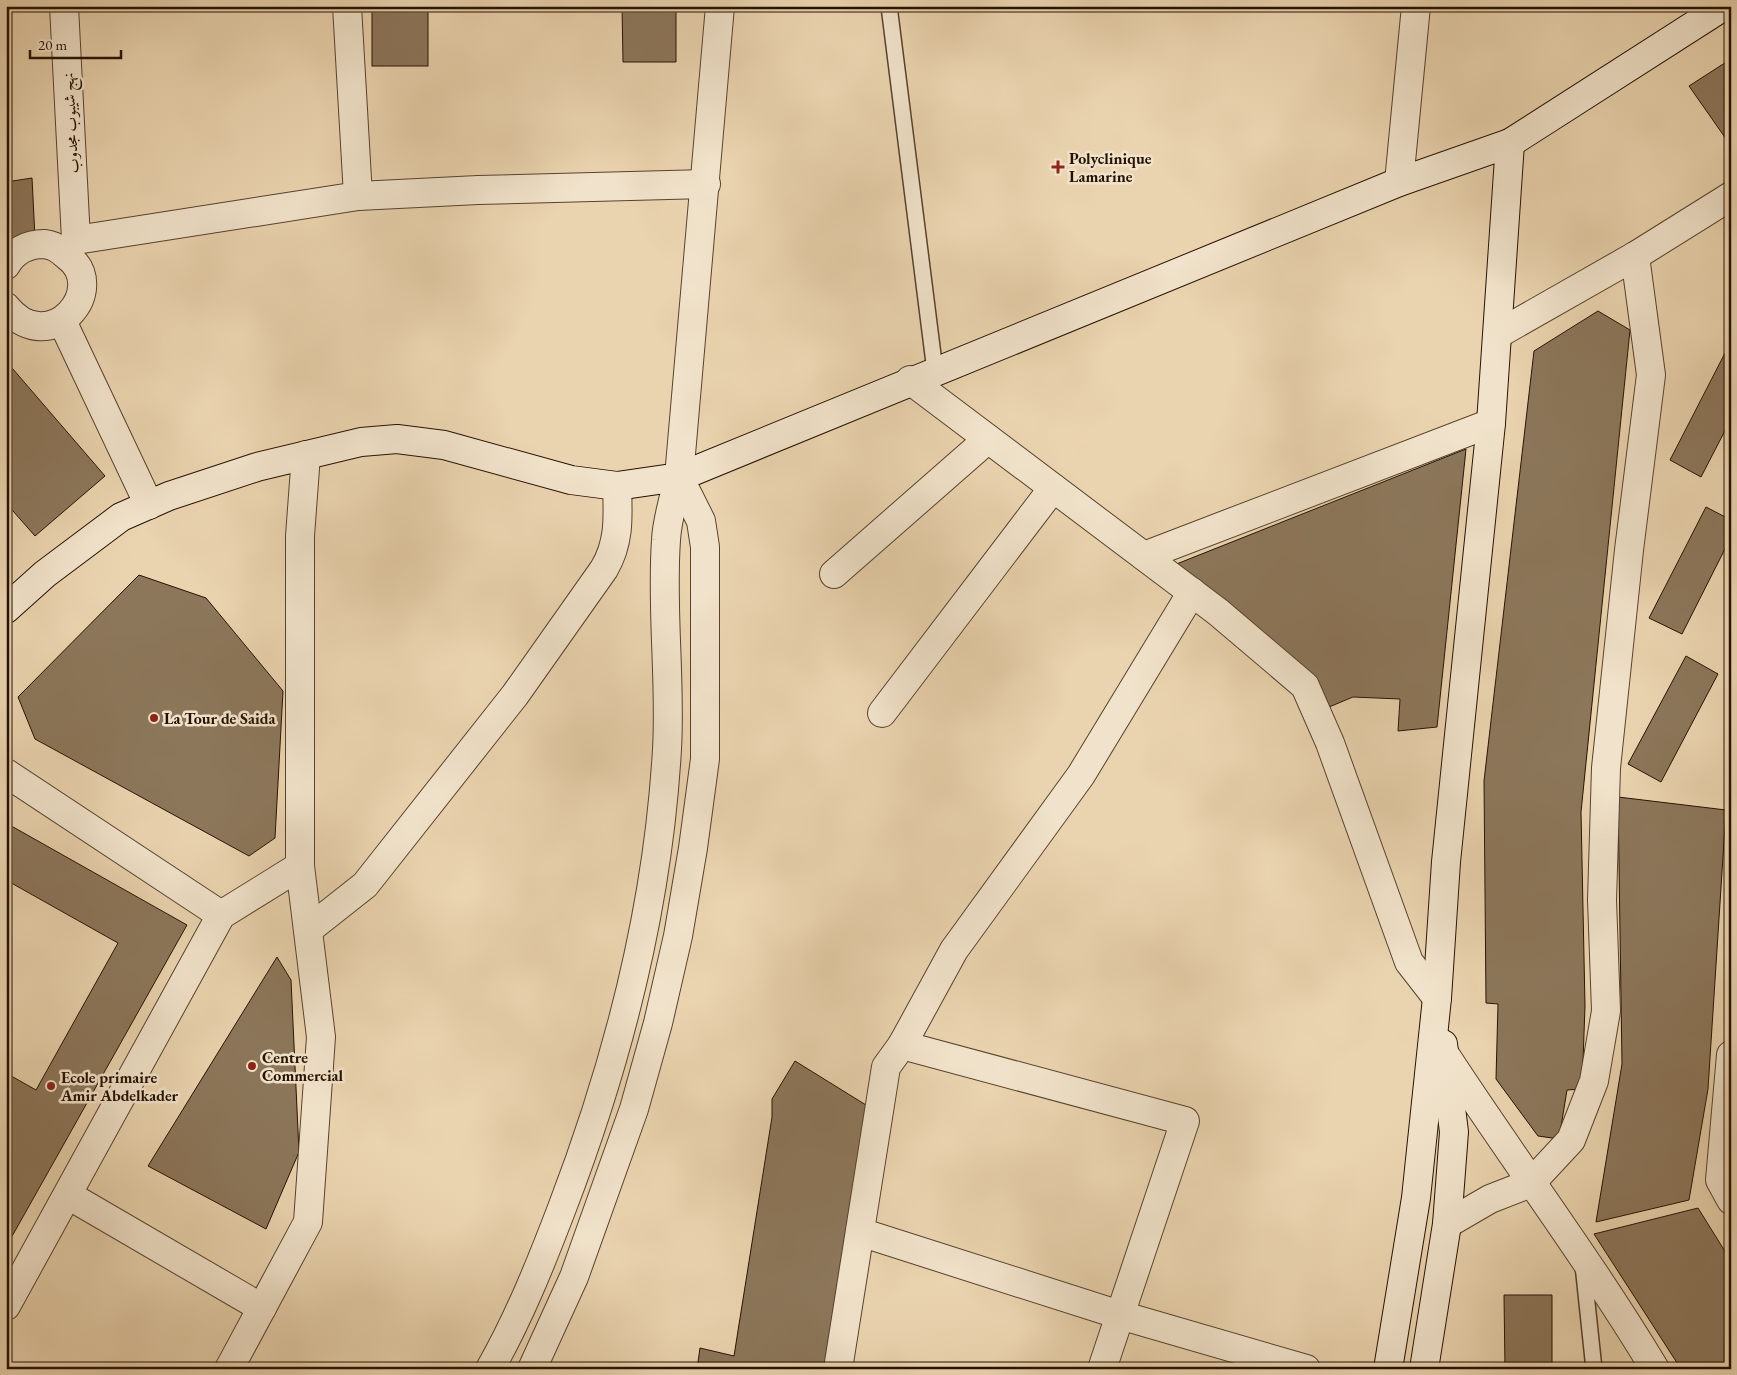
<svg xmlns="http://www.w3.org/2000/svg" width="1737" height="1375" font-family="'EB Garamond',Amiri,serif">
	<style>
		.building { fill: #8c775b; stroke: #261200 }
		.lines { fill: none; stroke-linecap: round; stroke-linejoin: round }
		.service-casing { stroke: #57422c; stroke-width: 18 }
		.minor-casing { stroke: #57422c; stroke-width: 30 }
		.tertiary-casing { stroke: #57422c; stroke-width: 30 }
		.secondary-casing { stroke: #261200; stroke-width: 30 }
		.service { stroke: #f1e3cb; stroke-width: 15 }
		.minor { stroke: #f1e3cb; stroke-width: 28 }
		.tertiary { stroke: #f1e3cb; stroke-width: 28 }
		.secondary { stroke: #f1e3cb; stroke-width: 28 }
		.poi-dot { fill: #8f2418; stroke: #f1e3cb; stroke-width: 2 }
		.labels { text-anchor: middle; stroke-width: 5; stroke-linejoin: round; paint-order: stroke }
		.street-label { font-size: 16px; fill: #261200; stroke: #f1e3cb }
		.poi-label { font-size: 16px; font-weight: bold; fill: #261200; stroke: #f1e3cb; text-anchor: start }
	</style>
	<rect width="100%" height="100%" fill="#ead4af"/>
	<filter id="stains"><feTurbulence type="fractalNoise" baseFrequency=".004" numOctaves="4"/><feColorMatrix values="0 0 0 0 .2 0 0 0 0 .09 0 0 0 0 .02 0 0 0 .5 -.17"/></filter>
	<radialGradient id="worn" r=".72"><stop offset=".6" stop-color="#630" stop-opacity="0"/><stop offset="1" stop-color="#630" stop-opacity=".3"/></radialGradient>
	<g class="building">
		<rect x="372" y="6" width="56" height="60"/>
		<polygon points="622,6 676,6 676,62 623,62"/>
		<polygon points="1731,59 1731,146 1689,86"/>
		<polygon points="32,178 35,238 6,243 6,182"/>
		<polygon points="1598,311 1630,330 1581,812 1585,1006 1582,1089 1567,1090 1559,1139 1538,1136 1496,1079 1498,1004 1486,1003 1484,781 1534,351"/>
		<polygon points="1725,353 1731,356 1731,419 1701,477 1670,460"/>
		<polygon points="6,361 105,476 35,536 6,503"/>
		<polygon points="1466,449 1437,727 1398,731 1400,699 1353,697 1329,707 1303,672 1174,565"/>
		<polygon points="1706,507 1731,520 1731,537 1682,634 1649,618"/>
		<polygon points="139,575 206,598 283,691 275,838 249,856 35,739 18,697"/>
		<polygon points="1686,656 1718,674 1661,782 1628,764"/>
		<polygon points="1618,797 1726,810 1708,1089 1689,1200 1596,1222 1622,1064"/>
		<polygon points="6,823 187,925 6,1247 6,1073 36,1090 118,943 6,880"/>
		<polygon points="277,957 291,980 299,1152 266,1229 148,1166"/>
		<polygon points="795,1061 866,1105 824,1369 697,1369 700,1348 734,1356 772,1117 772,1099"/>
		<polygon points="1698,1208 1731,1261 1731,1369 1681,1369 1594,1234"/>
		<polygon points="1504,1295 1552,1295 1552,1369 1505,1369"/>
	</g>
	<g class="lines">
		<defs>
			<g id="service">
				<polyline points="889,6 935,371"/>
				<polyline points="1583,1265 1594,1369"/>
			</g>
			<g id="minor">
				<polyline points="347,6 358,196"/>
				<polyline points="1399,182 1416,6"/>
				<polyline points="1498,334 1635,256 1731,196"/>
				<polyline points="910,380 1218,612 1305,686 1330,743 1409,962 1437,998"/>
				<polyline points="1144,556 1491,423"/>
				<polyline points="834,574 988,439"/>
				<polyline points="882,713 1053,488"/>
				<polyline points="6,773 221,915"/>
				<path d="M308 930 365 885 515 695 604 569C620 542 618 516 617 486"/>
				<polyline points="902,1045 1185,1121 1102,1369"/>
				<path d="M1444 1053C1513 1159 1590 1261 1655 1369"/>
				<polyline points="1731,1055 1720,1180 1731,1200"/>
				<polyline points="68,1195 262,1308"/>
				<polyline points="1447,1224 1490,1199 1531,1183 1571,1140 1594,1081 1606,1011 1602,900 1606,768 1629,550 1651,375 1635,256"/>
				<polyline points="860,1232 1120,1315 1306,1369"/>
				<polyline points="6,1306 221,915 300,866"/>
				<polyline points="229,1369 308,1222 321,1037 300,866 300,536 306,455"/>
				<polyline points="838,1369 886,1067 902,1045 954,950 1081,775 1192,592"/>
			</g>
			<g id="tertiary">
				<polyline points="64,6 76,240 358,196 478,190 706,184"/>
				<path d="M6 265C14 251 28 244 44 244 54 245 59 249 67 256 111 288 50 361 6 307"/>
				<polyline points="62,321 149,505"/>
				<path d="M490 1369C519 1318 541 1263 562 1208 618 1062 658 907 667 749 671 680 661 610 666 540 667 519 674 498 679 477L720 6"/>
				<polyline points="532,1369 574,1277 634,1109 658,1023 678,936 693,848 705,759 705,547 701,521 679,477"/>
			</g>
			<g id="secondary">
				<polyline points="1510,143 1724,6"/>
				<polyline points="6,609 45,574 121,517 169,496 257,467 361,442 397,439 444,445 571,480 617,486 679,477 1399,182 1510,143 1491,423 1446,862 1437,998 1416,1198 1388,1369"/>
				<polyline points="1424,1369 1447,1224 1454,1132 1443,1044"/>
			</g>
		</defs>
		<use href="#service" class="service-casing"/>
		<use href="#minor" class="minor-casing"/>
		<use href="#tertiary" class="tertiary-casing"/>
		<use href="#secondary" class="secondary-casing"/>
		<use href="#service" class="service"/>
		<use href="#minor" class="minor"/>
		<use href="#tertiary" class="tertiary"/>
		<use href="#secondary" class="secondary"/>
	</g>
	<g class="poi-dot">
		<path d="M1055.5 159.5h5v5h5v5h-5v5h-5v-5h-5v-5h5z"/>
		<circle cx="154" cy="718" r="5"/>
		<circle cx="252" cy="1066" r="5"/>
		<circle cx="51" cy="1086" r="5"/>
	</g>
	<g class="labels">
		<g class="street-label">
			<text transform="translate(70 123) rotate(-93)" y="6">نهج شيبوب مجدوب</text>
		</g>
		<g class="poi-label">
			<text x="1069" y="164">Polyclinique<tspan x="1069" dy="18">Lamarine</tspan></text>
			<text x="164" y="724">La Tour de Saida</text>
			<text x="262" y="1063">Centre<tspan x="262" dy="18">Commercial</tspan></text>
			<text x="61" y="1083">Ecole primaire<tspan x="61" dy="18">Amir Abdelkader</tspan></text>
		</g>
	</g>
	<rect width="1737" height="1375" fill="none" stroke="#ead4af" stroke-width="25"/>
	<rect x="8" y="8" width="1722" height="1360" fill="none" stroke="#261200" stroke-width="2.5"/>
	<rect x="12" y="12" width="1712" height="1350" fill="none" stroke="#261200"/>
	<path d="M30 50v8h91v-8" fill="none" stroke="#261200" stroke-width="2.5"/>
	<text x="38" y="50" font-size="15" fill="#261200" stroke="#f1e3cb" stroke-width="4" paint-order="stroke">20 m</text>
	<rect width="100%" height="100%" filter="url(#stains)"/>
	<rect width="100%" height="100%" fill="url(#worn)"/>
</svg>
